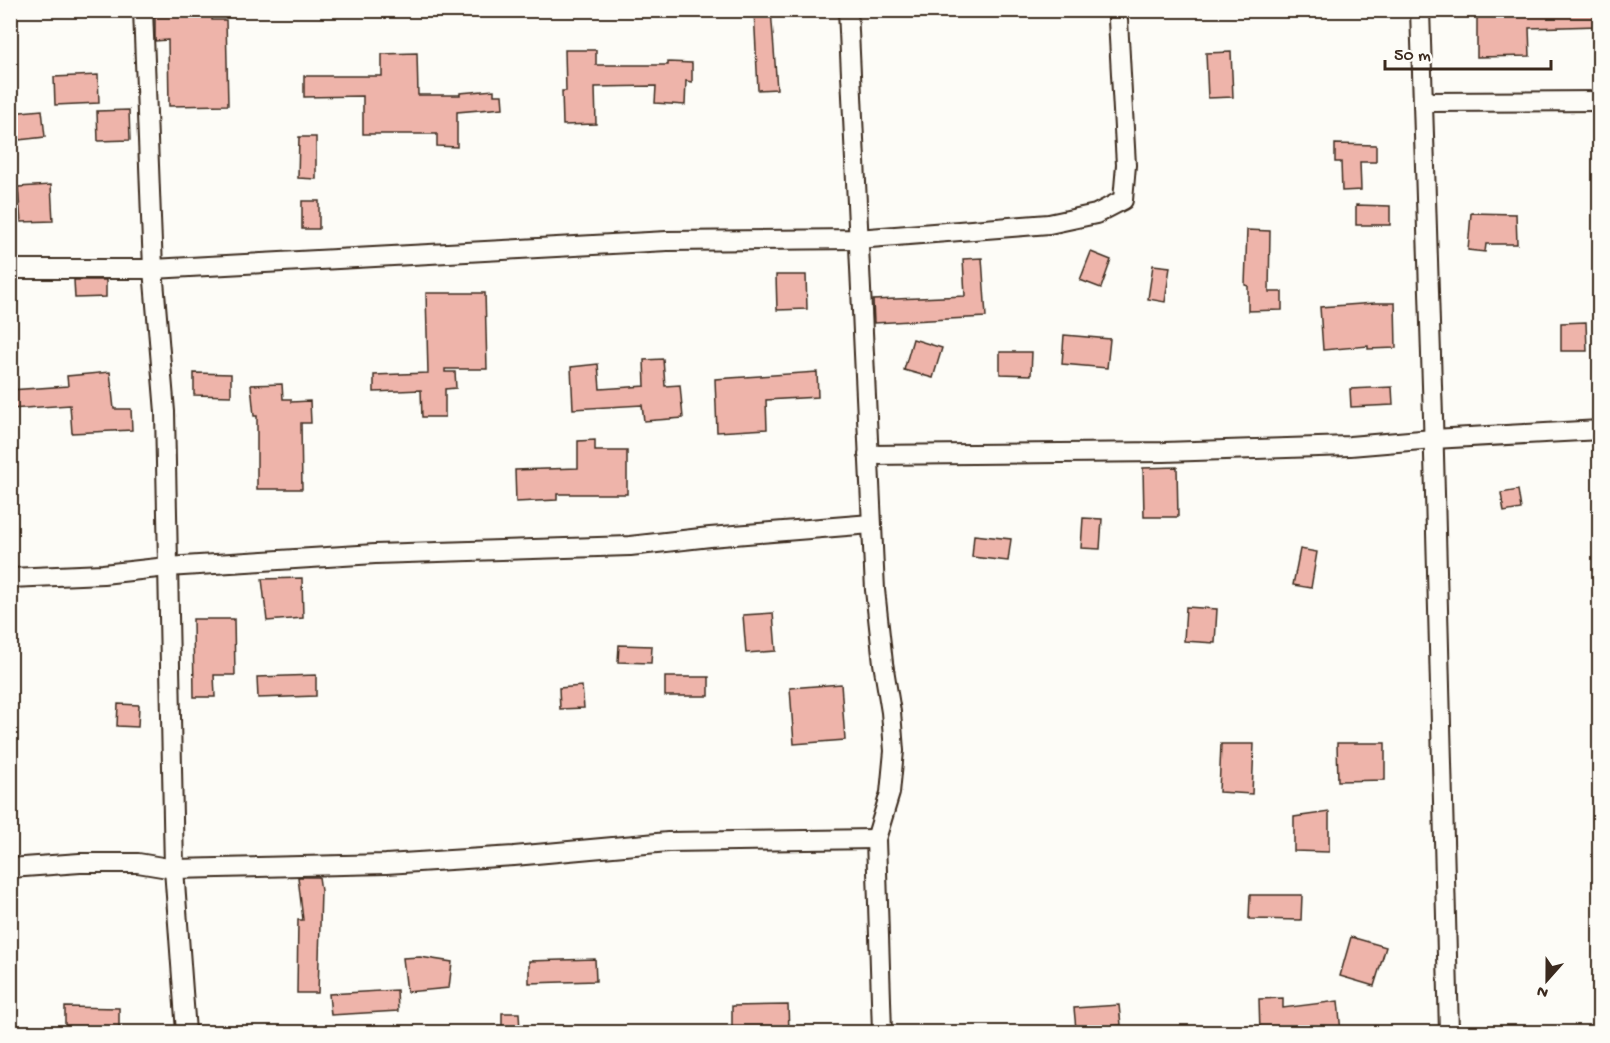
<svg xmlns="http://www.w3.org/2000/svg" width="1610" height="1043" font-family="'Gochi Hand',sans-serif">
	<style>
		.building { fill: #eeb4aa; stroke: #3b2a1e; stroke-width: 1.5 }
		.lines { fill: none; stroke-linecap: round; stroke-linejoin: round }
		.street-casing { stroke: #3b2a1e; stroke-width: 22 }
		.street { stroke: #fdfcf7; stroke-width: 18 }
	</style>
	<rect width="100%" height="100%" fill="#fdfcf7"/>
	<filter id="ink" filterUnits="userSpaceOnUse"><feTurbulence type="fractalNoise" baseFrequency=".0167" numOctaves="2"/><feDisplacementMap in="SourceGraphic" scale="12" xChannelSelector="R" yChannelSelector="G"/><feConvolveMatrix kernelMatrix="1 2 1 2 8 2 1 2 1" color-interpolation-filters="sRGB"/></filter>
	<g filter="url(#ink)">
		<g class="building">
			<polygon points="155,10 212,10 212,20 226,20 228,105 169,106 168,40 155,41"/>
			<polygon points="754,10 771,10 777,89 758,90"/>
			<polygon points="1477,10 1598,10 1598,26 1529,28 1530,56 1477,57"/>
			<polygon points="565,50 596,50 596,65 668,65 668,62 692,63 692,82 686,81 685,105 655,103 656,86 595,87 596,124 563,125 562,91 566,91"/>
			<polygon points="1231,52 1233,97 1208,98 1206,53"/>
			<polygon points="417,53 418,95 460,95 460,93 494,90 494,95 502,95 503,108 457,112 457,147 437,146 437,134 363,134 363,96 304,97 304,76 382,76 382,54"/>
			<polygon points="98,75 99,103 55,105 54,77"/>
			<polygon points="42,110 45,137 10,141 10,113"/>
			<polygon points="129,110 130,140 98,141 97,111"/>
			<polygon points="299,137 316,137 316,179 298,178"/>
			<polygon points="1335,144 1376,145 1376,162 1360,162 1361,190 1342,191 1341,162 1335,162"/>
			<polygon points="51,185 53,221 21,222 18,187"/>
			<rect x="302" y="201" width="17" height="28"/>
			<polygon points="1356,205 1390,206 1390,225 1356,225"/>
			<polygon points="1471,213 1516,214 1517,244 1486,244 1485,252 1468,250"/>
			<polygon points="1247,230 1270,231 1269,292 1282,292 1282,310 1248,311 1248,286 1245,285"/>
			<polygon points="1091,252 1111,260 1101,288 1080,280"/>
			<polygon points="982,258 986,317 874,323 873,300 965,296 963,259"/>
			<polygon points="1153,265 1170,267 1165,302 1148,299"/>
			<polygon points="776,275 806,275 807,309 777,310"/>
			<polygon points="74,280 106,280 106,297 75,298"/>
			<polygon points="426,293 485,293 487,369 445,369 445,372 455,372 456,388 445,389 445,417 422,417 421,390 374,392 374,375 428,373"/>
			<polygon points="1375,303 1395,303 1396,348 1368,349 1368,346 1323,350 1320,307"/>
			<polygon points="1586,322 1587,351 1561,351 1561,323"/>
			<polygon points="1064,335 1110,339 1107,368 1062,364"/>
			<polygon points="913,339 942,348 933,378 904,370"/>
			<polygon points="1000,352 1032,352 1031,375 1000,374"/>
			<polygon points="663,359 665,386 680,385 683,418 644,421 642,405 573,409 571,367 598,364 600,389 645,386 644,360"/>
			<polygon points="110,372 114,409 131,409 132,430 72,433 70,405 10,409 10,390 68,386 67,376"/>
			<polygon points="817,372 818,397 766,400 767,429 717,432 715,379"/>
			<polygon points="194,373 231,374 231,396 194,395"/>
			<polygon points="282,384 283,399 291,399 291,402 310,401 311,423 301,423 302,489 257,489 257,416 254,416 251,385"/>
			<polygon points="1392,387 1393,405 1351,407 1350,389"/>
			<polygon points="595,440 595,451 627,451 627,494 557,494 557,500 516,502 515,470 578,468 578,441"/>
			<polygon points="1177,467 1178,517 1144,517 1143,468"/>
			<polygon points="1518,490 1521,509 1504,512 1501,493"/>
			<polygon points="1083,518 1102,519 1100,549 1081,548"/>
			<polygon points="974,535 1011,539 1008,561 972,557"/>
			<polygon points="1300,549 1317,552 1311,588 1293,585"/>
			<polygon points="302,578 303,618 267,621 262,579"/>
			<polygon points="1186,607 1217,609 1215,643 1184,641"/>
			<polygon points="773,613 776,651 746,653 743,615"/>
			<polygon points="193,619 234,619 235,675 214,675 215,697 194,697"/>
			<polygon points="619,645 652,646 651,663 618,662"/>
			<polygon points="316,675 316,696 258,698 257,677"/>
			<rect x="665" y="677" width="44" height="19"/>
			<polygon points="841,684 845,740 794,744 790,688"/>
			<polygon points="582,686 584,708 560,709 559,688"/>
			<polygon points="118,704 139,705 138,727 117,726"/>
			<polygon points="1337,743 1385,743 1385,780 1338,781"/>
			<polygon points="1221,744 1254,744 1252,794 1219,792"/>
			<polygon points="1329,812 1329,852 1294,851 1294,817"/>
			<polygon points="298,877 319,877 321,891 318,993 297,993 298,920 303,920"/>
			<polygon points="1250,895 1302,895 1301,920 1249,919"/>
			<polygon points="1351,937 1386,947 1374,986 1340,976"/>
			<polygon points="420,957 452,962 449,988 407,992 403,958"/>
			<polygon points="595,959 596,981 529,983 529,961"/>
			<polygon points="397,990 398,1011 331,1015 329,994"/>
			<polygon points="1283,998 1283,1008 1338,1001 1341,1032 1260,1032 1259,999"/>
			<polygon points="788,1005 789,1032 732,1032 732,1006"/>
			<polygon points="1119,1005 1121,1025 1076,1029 1074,1008"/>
			<polygon points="65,1007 119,1008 119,1032 65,1032"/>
			<polygon points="502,1013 519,1013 520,1032 502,1032"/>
		</g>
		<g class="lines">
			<defs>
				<g id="street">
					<polyline points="143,10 153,269 165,412 174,869 186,1032"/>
					<polyline points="848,10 875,590 883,663 891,712 894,751 890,793 876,839 882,1032"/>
					<polyline points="1420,10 1433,417 1449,1032"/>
					<polyline points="1424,102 1600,101"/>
					<polyline points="10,269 153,269 667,241 857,239 1049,224 1096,214 1123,200 1126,165 1118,20"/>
					<polyline points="868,455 1164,452 1350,446 1433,439 1600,430"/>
					<polyline points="10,578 103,574 167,567 375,554 630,546 710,537 871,524"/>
					<polyline points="10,868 80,863 138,863 174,869 386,864 514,856 668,842 876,839"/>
				</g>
			</defs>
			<use href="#street" class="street-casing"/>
			<use href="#street" class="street"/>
		</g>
	</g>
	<rect width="1610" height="1043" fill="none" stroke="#fdfcf7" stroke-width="36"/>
	<rect x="18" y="18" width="1574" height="1007" fill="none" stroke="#3b2a1e" stroke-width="2" filter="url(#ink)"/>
	<g transform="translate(1547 980) rotate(201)" stroke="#fdfcf7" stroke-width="4.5" paint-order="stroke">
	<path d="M0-4.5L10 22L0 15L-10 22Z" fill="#3b2a1e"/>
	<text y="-9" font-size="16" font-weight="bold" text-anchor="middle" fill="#3b2a1e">N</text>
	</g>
	<path d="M1385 60v9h166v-9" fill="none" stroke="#3b2a1e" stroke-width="3"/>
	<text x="1394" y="60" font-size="18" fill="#3b2a1e" stroke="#fdfcf7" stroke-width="4.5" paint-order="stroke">50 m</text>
</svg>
